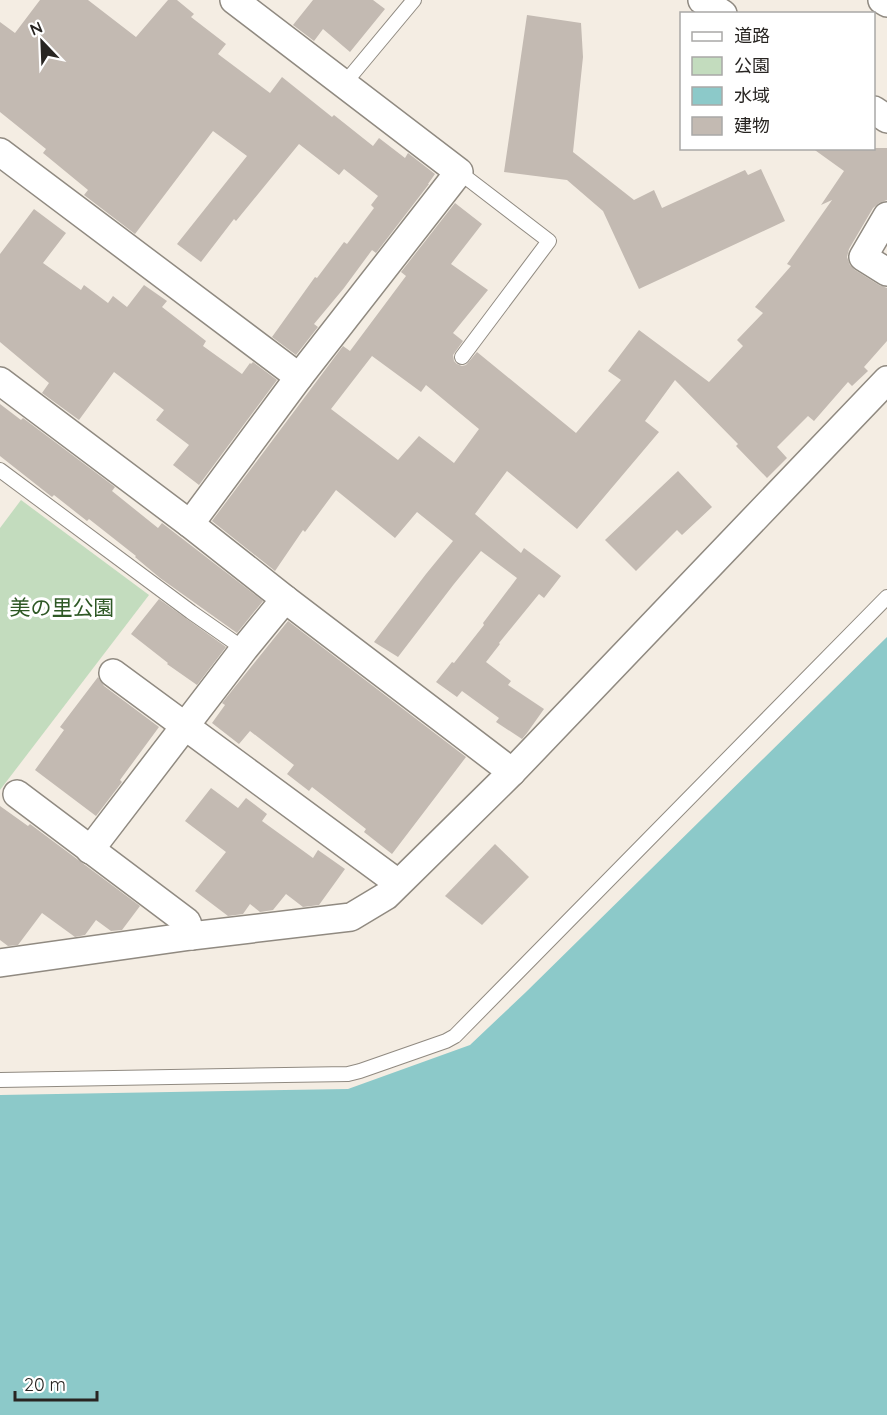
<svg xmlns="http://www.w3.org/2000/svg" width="887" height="1415" font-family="Quicksand,'Noto Sans JP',sans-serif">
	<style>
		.green { fill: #c3dcbe }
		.water { fill: #8cc9c9 }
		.building { fill: #c3bab2; fill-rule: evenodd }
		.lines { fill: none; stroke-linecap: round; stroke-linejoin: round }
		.lane-casing { stroke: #908a81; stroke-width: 16 }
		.street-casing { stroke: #908a81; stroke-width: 30 }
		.lane { stroke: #fff; stroke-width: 14 }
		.street { stroke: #fff; stroke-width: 27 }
		.labels { text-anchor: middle; stroke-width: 6; stroke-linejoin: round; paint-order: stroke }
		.park-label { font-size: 21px; fill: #2e5825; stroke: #fff }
	</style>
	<rect width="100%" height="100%" fill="#f4ede3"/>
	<polygon class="green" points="21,500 149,595 0,790 0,528"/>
	<polygon class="water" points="887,637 887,1415 0,1415 0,1095 348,1089 470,1045 526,992"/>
	<g class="building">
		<polygon points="40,0 88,0 136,37 168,0 177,0 194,14 191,17 226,44 218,54 270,93 282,77 332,117 334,115 373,146 379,138 405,158 408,153 435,174 428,184 429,184 376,253 372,250 344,288 314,324 318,327 296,355 272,337 315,277 317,278 344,242 347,244 374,208 371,205 378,196 344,169 339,175 299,144 236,221 234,219 201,262 177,244 247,156 213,131 135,234 84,195 88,190 43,153 46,149 0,112 0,22 15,33"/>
		<polygon points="313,0 373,0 385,9 350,52 323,29 314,41 293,25"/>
		<polygon points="527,15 581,23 583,57 573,152 634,200 654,190 662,208 745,170 748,175 761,169 785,221 639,289 603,211 567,180 504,172"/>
		<path d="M812 148H887V200L879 203 873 208 849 249 847 257 850 265 855 270 879 285 887 288V341L864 367 868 371 852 386 848 382 814 421 808 416 777 447 787 458 767 478 736 446 738 444 675 380 645 421 659 432 577 529 507 471 475 514 521 553 524 548 561 576 544 598 539 594 499 643 500 644 486 662 511 681 508 685 544 709 527 733 522 739 496 722 499 718 462 691 457 697 436 682 452 662 454 663 484 625 483 623 517 578 481 551 454 584 398 657 374 642 426 574 453 541 417 512 395 538 336 490 305 532 303 530 275 571 212 521 343 346 350 351 406 276 401 272 455 203 482 224 451 264 488 290 453 333 463 341 453 355 454 361 457 364 462 366 466 365 477 352 576 433 621 380 608 371 639 330 709 382 743 346 737 340 763 313 755 307 791 266 787 264 832 200 821 205 844 171ZM372 356 421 392 426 385 479 429 454 463 419 436 398 460 331 409Z"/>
		<polygon points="34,209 66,233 43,263 81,290 84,285 108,303 113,296 127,307 144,285 167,301 162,307 206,341 203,346 242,374 250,363 251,364 253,362 277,380 199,485 173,465 189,445 156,420 164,410 114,372 79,420 42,393 49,383 0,342 0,254"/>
		<polygon points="0,404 21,420 23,418 115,487 112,491 158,528 162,523 263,601 237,633 160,578 135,557 136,556 89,519 87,521 54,495 52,497 0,456"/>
		<polygon points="678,471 712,507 682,535 677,530 636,571 605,540"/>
		<polygon points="159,599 226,647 197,685 167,664 168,663 131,634"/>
		<polygon points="288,621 466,757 392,854 364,832 366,829 312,787 309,791 287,774 294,765 250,731 239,744 212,723 225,705 222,703"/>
		<polygon points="98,677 104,686 159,727 120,780 122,782 96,816 35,770 64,730 60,727"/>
		<polygon points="211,788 238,808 246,798 267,814 262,821 313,858 318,850 345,869 319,905 303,907 286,894 273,910 260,912 250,904 243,914 228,916 195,891 226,852 185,821"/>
		<polygon points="0,806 28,826 30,824 140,906 122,930 111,931 96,920 85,935 75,937 42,913 18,945 8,946 0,940"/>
		<polygon points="495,844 529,877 482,925 445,896"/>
	</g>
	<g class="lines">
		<defs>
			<g id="lane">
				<polyline points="344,84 414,0"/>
				<polyline points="459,172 549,241 462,357"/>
				<polyline points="0,470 191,612 244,649"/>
				<polyline points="0,1080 348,1074 360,1071 446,1041 455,1036 887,597"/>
			</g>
			<g id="street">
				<polyline points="702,0 723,14"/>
				<polyline points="882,0 887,3"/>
				<polyline points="874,110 887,119"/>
				<polyline points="0,152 299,377"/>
				<polyline points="887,216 863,257 887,272"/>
				<polyline points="0,381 190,524 285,599 512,772"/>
				<polyline points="190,524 299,377 459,172 234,0"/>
				<polyline points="113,673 398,883"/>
				<polyline points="17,794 187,922 191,936"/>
				<polyline points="90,850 244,649 285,599"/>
				<polyline points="0,963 191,936 351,917 386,896 512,772 887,380"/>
			</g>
		</defs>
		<use href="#lane" class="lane-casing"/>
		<use href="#street" class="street-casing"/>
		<use href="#lane" class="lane"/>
		<use href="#street" class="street"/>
	</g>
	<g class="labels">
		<g class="park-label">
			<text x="62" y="615">美の里公園</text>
		</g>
	</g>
	<rect x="680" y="12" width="195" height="138" fill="#ffffff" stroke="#a9a8a7" stroke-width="1.5"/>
	<rect x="692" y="32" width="30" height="9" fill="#ffffff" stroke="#a9a8a7" stroke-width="1.5"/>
	<text x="734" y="42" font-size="18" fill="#282522">道路</text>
	<rect x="692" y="57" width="30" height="18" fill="#c3dcbe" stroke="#a9a8a7" stroke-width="1.5"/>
	<text x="734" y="72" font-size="18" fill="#282522">公園</text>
	<rect x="692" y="87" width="30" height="18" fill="#8cc9c9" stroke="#a9a8a7" stroke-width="1.5"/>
	<text x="734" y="102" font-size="18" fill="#282522">水域</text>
	<rect x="692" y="117" width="30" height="18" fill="#c3bab2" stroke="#a9a8a7" stroke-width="1.5"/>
	<text x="734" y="132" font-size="18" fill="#282522">建物</text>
	<g transform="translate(42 42) rotate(337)" stroke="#ffffff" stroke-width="4.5" paint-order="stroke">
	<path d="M0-4.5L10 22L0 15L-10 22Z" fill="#282522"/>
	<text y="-9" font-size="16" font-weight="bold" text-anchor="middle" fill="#282522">N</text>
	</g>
	<path d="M15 1391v9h82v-9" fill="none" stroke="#282522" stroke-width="3"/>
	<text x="24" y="1391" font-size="18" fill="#282522" stroke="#ffffff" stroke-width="4.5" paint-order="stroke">20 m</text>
</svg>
